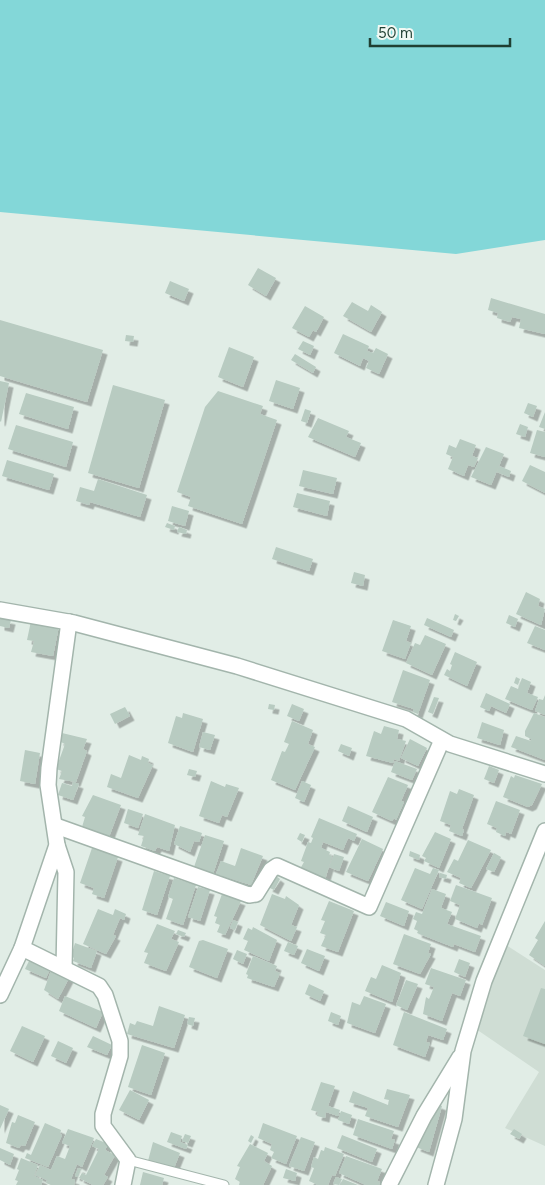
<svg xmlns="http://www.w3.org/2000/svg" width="545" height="1185" font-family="Figtree,sans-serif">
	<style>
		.built { fill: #cfddd4 }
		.water { fill: #83d7d8 }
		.building { fill: #b8cbc1; filter: url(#shadow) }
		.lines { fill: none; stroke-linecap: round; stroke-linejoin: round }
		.service-casing { stroke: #a3b5ac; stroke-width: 11 }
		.minor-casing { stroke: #a3b5ac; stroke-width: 18 }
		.service { stroke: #fff; stroke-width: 9 }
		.minor { stroke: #fff; stroke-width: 15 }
	</style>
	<defs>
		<filter id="shadow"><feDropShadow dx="4.5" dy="4.5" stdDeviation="0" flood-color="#0004"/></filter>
	</defs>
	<rect width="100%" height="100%" fill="#e1ede6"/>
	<polygon class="built" points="506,945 545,970 545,1146 505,1128 539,1072 476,1029 488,982"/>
	<polygon class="water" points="0,0 545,0 545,240 456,254 0,212"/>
	<g class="building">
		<polygon points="258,268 276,278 266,296 248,285"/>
		<polygon points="170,281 189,289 184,301 165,293"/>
		<polygon points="491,298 545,314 545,334 519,328 521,319 512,317 510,322 497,318 498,313 488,310"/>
		<polygon points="352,302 368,311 371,305 382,312 371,332 343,316"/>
		<polygon points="305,306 324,317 316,332 313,330 309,337 292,328"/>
		<polygon points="0,320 103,350 87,402 0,376"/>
		<polygon points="343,334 369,346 367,351 373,353 376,348 388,354 379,374 366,368 369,361 363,358 360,366 334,353"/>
		<polygon points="126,335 134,336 133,342 125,341"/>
		<polygon points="303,341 314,346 310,355 298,349"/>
		<polygon points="229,347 254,357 243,387 218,377"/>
		<polygon points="295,354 316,367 313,373 291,360"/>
		<polygon points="276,380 300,388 293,409 269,401"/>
		<polygon points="0,381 9,383 1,422 0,421"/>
		<polygon points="113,385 165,400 139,488 88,473"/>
		<polygon points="218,391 263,406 260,414 277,420 242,524 188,506 191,497 177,492 205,407"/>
		<polygon points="26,393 74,407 68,429 19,414"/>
		<polygon points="528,403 537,406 533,417 524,413"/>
		<polygon points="305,409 311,411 307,423 301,421"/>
		<polygon points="545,412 545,429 539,427"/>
		<polygon points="318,418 349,431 346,437 361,443 355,457 308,437"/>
		<polygon points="520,424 528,427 525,437 516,434"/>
		<polygon points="16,425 73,442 66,467 8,449"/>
		<polygon points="537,430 545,432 545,457 530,453"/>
		<polygon points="460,439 476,445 472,456 478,458 474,467 468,465 464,476 448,469 453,457 446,454 449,445 456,448"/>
		<polygon points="486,447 504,454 491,485 471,477"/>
		<polygon points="7,460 54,474 49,490 2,476"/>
		<polygon points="530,465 545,472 545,493 522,481"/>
		<polygon points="499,466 511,471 509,477 497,472"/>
		<polygon points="303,470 337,478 333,494 299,486"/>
		<polygon points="98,479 147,495 140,517 90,502 89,505 76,501 80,487 94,491"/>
		<polygon points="297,493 330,501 327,516 293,507"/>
		<polygon points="172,506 189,511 185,526 168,521"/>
		<polygon points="167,523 175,526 174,530 165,527"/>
		<polygon points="179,527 187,530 186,534 177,532"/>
		<polygon points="276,547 313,559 309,571 272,559"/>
		<polygon points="354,572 365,575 363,586 351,583"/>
		<polygon points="526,592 540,599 538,606 545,609 541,625 516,614"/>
		<polygon points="455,614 459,616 456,621 453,620"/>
		<polygon points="509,615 518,619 515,627 506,623"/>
		<polygon points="0,618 11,620 9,628 0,626"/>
		<polygon points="427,618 454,630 451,637 424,625"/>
		<polygon points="393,620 411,626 406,641 411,643 405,659 382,651"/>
		<polygon points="31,621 59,626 53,656 31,652 34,641 27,640"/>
		<polygon points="535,626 545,630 545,650 527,643"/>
		<polygon points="425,635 446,644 432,675 406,663 415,643 420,645"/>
		<polygon points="455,652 477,662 467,686 444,675 447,669 450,671 452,665 450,664"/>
		<polygon points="403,670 430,680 418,714 413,712 414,709 392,702"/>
		<polygon points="516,677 520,679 518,685 514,683"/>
		<polygon points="522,678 531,682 527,693 538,697 532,710 505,699 511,686 518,689"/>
		<polygon points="486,693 510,704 506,713 491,706 489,711 480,707"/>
		<polygon points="545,695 545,715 535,711 539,699 543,700"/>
		<polygon points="434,697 439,698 433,714 428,712"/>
		<polygon points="269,704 275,705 274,710 268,709"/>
		<polygon points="292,704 304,709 299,721 287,716"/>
		<polygon points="125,707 130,716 115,724 110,714"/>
		<polygon points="183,713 203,719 193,752 168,743 176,716 182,718"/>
		<polygon points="534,713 545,717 545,760 511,747 516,736 531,741 531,739 525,736 525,731"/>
		<polygon points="292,721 313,730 308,744 315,747 295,790 271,780 282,751 285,752 289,744 284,742"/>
		<polygon points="482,722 504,730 500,745 477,738"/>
		<polygon points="384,726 399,730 397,739 406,741 399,761 394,759 393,763 366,756 374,731 381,734"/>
		<polygon points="203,732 215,735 210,750 199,747"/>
		<polygon points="62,733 87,739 83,749 87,751 76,782 59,779 62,771 56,769 65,744 59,741"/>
		<polygon points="410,739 427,748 418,766 401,758"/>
		<polygon points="341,744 352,748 349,756 338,751"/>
		<polygon points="25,750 40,753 35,784 20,781"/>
		<polygon points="129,755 141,760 142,756 149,759 148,763 153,765 138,798 107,787 111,774 121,778"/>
		<polygon points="395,761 417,769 412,780 391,772"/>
		<polygon points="489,766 499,770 494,783 484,779"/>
		<polygon points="189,769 197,771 195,777 187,775"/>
		<polygon points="515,775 542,784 532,805 528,807 503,797 511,776 514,778"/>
		<polygon points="388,777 408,785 401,801 404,802 396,820 394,818 392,821 372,812"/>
		<polygon points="211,781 225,787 226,784 239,788 227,817 222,815 219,823 199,816"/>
		<polygon points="302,781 311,785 304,802 295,798"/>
		<polygon points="73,782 79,784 73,800 58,795 62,783 72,786"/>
		<polygon points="459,789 474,795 462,829 464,830 462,836 449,831 451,825 440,821 450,791 457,794"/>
		<polygon points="93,795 121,805 109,837 82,827 85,817 82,816"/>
		<polygon points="496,801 520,810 511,834 506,832 505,836 496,832 497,828 487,824"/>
		<polygon points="348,806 373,817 367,832 342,821"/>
		<polygon points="128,809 143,814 138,828 124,823"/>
		<polygon points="145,814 175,825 169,851 157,847 155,851 141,846 144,836 138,835"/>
		<polygon points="319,818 357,834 354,841 348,838 343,850 323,842 321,848 330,852 329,855 332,856 325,880 300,869 304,862 301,861 308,842 311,843 313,838 311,837"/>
		<polygon points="180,826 202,833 199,842 194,841 190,852 174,844"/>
		<polygon points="435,832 451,839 439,868 424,861 426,858 422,856"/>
		<polygon points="300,833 305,835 302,842 297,839"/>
		<polygon points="205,835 224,841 213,874 194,867"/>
		<polygon points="362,839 383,849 368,881 346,872"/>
		<polygon points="468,840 491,850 471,888 459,883 461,878 447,872 454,859 458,861"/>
		<polygon points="92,848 118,857 104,898 92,894 94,888 80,883"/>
		<polygon points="241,848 263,856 251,885 216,874 221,861 235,866"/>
		<polygon points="410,851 420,855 419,860 409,856"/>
		<polygon points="494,853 501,857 494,872 486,869"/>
		<polygon points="334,854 344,857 339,871 329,867"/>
		<polygon points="415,868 430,874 433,868 439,870 422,909 401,900"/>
		<polygon points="154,871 170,876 157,915 142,910"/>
		<polygon points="440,873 447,875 446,879 439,877"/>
		<polygon points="276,876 280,879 274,890 268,887"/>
		<polygon points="174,878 196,885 183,925 166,919 173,899 168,897"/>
		<polygon points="456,885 492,898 482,925 479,923 477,928 455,919 460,905 450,901"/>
		<polygon points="198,887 210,890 200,921 188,917"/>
		<polygon points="432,889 446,894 441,908 452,912 447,924 481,936 475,952 454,944 453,947 417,933 418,931 414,929 417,921 413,919 416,912 422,914"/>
		<polygon points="222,894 241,901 225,935 217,932 220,925 215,923 217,917 214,916"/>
		<polygon points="272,894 285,899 286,896 299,905 291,925 297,927 291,941 260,925"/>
		<polygon points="329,901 354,911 338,952 321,946 326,935 320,933 325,921 321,920"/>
		<polygon points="386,902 409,911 404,926 380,916"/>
		<polygon points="98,909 113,915 115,909 126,914 124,920 120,918 113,935 116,936 106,954 83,944"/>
		<polygon points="233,920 238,922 235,930 230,928"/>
		<polygon points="545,921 545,966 529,955 538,940 535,938"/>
		<polygon points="157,924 175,931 171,939 179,942 166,971 144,963 148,953 144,952"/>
		<polygon points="253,927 277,940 269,961 244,950 248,941 243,939 248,928 252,930"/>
		<polygon points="178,930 186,933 184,937 176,934"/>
		<polygon points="404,934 431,944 428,953 431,954 420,974 393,964"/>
		<polygon points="203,940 228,949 217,978 189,967 199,941"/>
		<polygon points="288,942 298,946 294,955 284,951"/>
		<polygon points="75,943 97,951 91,968 73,961 74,958 71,956"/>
		<polygon points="307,949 325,956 319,971 301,963"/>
		<polygon points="237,950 247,954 243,964 233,959"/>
		<polygon points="253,956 277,966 275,971 280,973 274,987 247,978 248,975 246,974"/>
		<polygon points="30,959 50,969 46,978 25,969"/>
		<polygon points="459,959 470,963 465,977 454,972"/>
		<polygon points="382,965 401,973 392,1002 365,991 371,977 376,979"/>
		<polygon points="52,968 70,976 58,999 44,990"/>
		<polygon points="431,968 466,980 460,996 452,993 442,1021 423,1014 426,997 429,999 434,987 425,984"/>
		<polygon points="406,980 418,984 407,1010 396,1005"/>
		<polygon points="309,984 324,991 320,1001 305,994"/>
		<polygon points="541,988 545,989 545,1044 523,1036"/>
		<polygon points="65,996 103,1012 96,1028 59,1011"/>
		<polygon points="364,996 386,1004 375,1033 347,1023 352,1002 360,1005"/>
		<polygon points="159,1006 185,1015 174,1048 127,1034 130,1023 135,1025 137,1021 153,1026"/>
		<polygon points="331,1012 341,1016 338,1025 328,1021"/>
		<polygon points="404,1012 447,1029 443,1040 428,1035 426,1042 430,1043 425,1057 393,1045"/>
		<polygon points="189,1017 195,1018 193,1026 187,1024"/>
		<polygon points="22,1026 45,1036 33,1062 10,1051"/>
		<polygon points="93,1036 112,1045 107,1055 87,1047"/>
		<polygon points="58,1041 73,1048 66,1063 51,1056"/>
		<polygon points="142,1045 165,1053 151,1095 128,1087"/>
		<polygon points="321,1082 335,1086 328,1106 340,1110 338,1116 326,1112 325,1118 317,1116 318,1112 311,1110"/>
		<polygon points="387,1089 410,1095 398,1127 365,1116 368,1108 349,1102 353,1091 388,1105 389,1100 384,1099"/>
		<polygon points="130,1090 149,1100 139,1120 119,1110"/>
		<polygon points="434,1103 442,1106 429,1152 416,1147"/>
		<polygon points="0,1105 9,1109 0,1129"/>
		<polygon points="341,1111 352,1115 349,1124 338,1120"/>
		<polygon points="18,1115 35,1122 25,1146 21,1145 19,1148 6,1143 12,1122 15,1123"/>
		<polygon points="358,1119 394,1131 391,1139 395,1140 392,1149 353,1135"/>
		<polygon points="45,1123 61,1130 60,1134 62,1135 48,1167 25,1158 27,1153 31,1155"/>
		<polygon points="263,1123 297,1136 286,1164 271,1158 274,1152 270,1150 272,1144 258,1138"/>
		<polygon points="68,1129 94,1138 82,1167 77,1164 71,1179 75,1180 74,1185 51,1185 46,1183 47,1180 35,1175 40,1165 51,1170 57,1156 65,1159 70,1146 62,1143"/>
		<polygon points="514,1129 522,1134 519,1139 510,1134"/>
		<polygon points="171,1132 182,1136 180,1142 188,1145 186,1149 167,1142"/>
		<polygon points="185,1134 191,1136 188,1143 182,1141"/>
		<polygon points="251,1135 254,1137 251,1143 248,1141"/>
		<polygon points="342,1135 377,1149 372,1162 337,1148"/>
		<polygon points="301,1137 315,1142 304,1171 289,1166"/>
		<polygon points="96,1139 106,1143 107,1146 105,1150 115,1155 104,1175 108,1177 103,1185 93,1185 79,1178 82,1173 86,1175 99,1149 92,1146"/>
		<polygon points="153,1142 180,1153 174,1168 148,1161"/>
		<polygon points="250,1144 268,1153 264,1161 272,1166 263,1185 239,1185 240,1182 235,1179 240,1167 237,1166"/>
		<polygon points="325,1147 344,1154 335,1176 332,1175 328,1185 318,1185 309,1181 314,1168 311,1167 314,1157 318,1159 321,1150 324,1151"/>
		<polygon points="0,1148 14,1154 10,1165 0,1160"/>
		<polygon points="346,1156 382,1169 377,1181 380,1182 379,1185 366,1185 339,1173"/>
		<polygon points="21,1158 38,1165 34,1176 43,1180 41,1185 16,1185 18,1181 15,1180 19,1170 17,1169"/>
		<polygon points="78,1168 81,1169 78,1177 75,1176"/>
		<polygon points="286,1169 297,1173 295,1181 283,1178"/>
		<polygon points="143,1172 164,1178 162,1185 140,1185"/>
		<polygon points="336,1177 342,1179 339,1185 333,1184"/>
		<polygon points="343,1179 358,1185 340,1185"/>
	</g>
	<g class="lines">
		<defs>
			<polyline id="service" points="128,1160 224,1185"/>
			<g id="minor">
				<polyline points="0,610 74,623 237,666 406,719 450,744 545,774"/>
				<polyline points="56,826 249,895 256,894 271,870 277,866 369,907 442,740"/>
				<polyline points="57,845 66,872 64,968"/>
				<polyline points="22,948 99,986 105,995 120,1041 120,1056 103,1114 103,1126 128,1160 123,1185"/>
				<polyline points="0,995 22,948 57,845 48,785 49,768 69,622"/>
				<polyline points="389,1185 424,1116 460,1057"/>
				<polyline points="436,1185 454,1119 463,1051 484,981 545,831"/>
			</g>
		</defs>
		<use href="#service" class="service-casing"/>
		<use href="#minor" class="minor-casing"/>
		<use href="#service" class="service"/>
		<use href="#minor" class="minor"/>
	</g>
	<path d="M370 38v8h140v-8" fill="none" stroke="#1f3f32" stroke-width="2.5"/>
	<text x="378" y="38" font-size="15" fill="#1f3f32" stroke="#f1f9f4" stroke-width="4" paint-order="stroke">50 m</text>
</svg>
